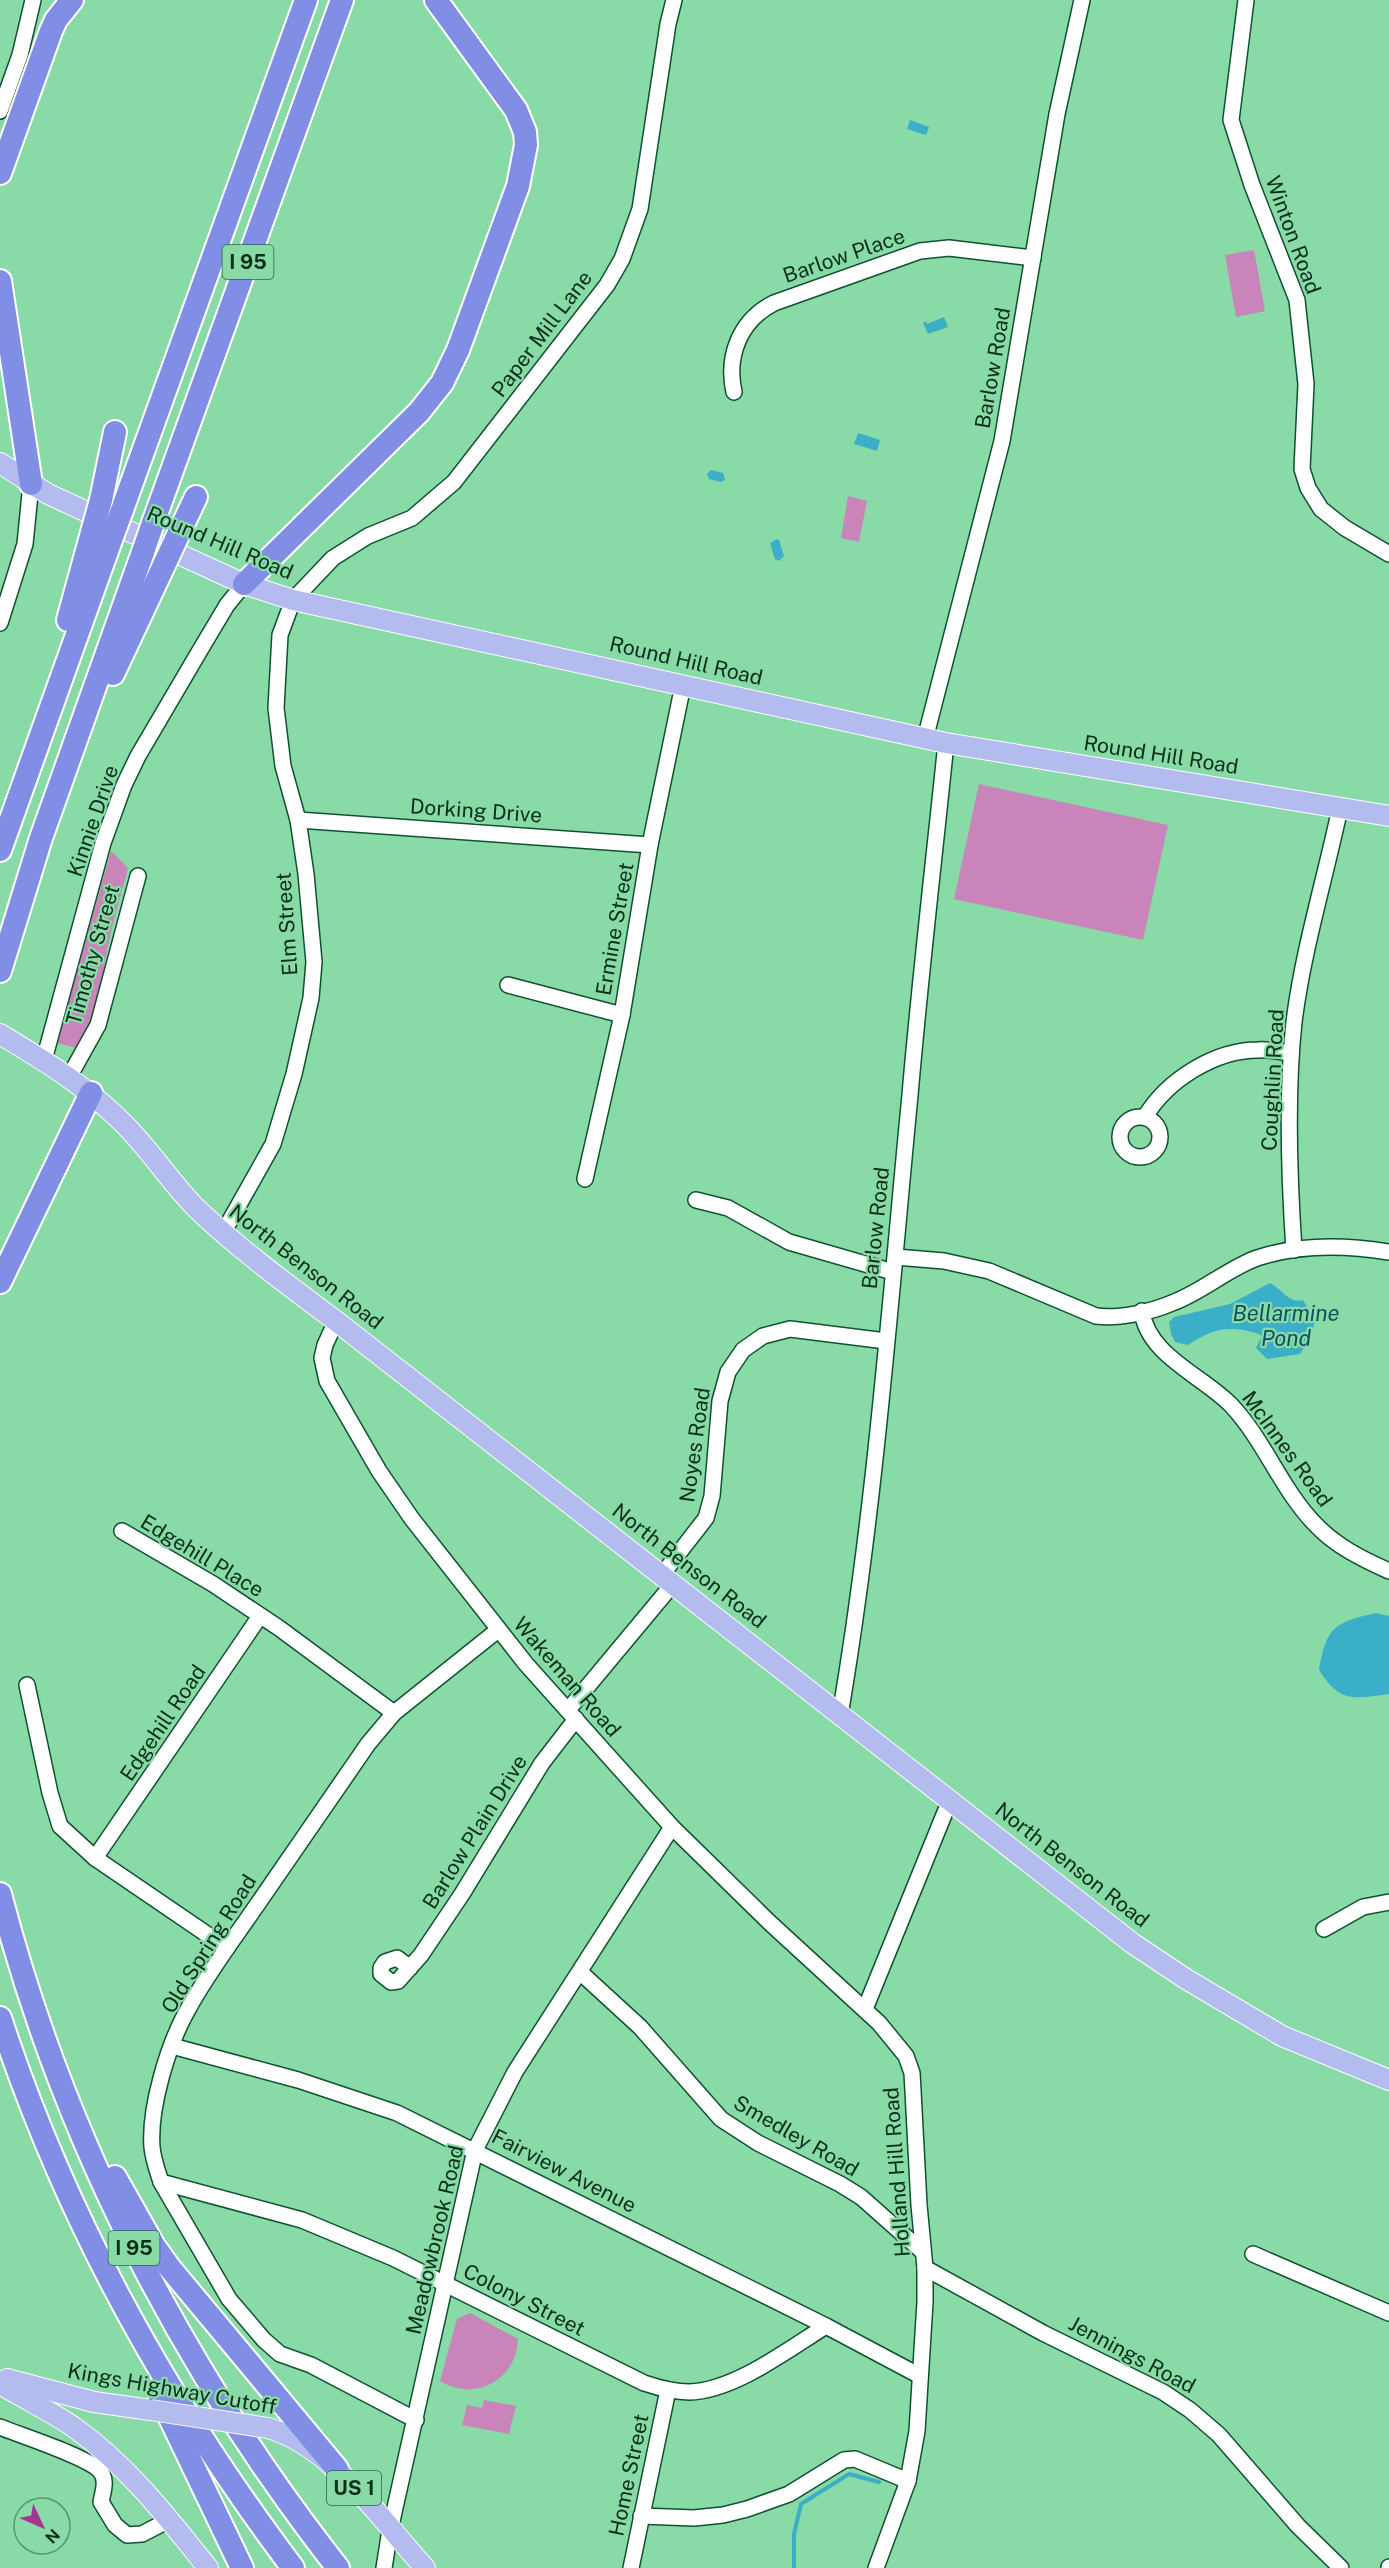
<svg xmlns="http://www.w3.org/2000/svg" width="1389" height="2568" font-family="'Public Sans',sans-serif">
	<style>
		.green { fill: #c984b9 }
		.water { fill: #3cafc8 }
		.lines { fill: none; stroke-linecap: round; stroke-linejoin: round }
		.stream { stroke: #3cafc8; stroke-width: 4 }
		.minor-casing { stroke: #0f5230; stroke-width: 18 }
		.major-casing { stroke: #fff; stroke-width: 22 }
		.highway-casing { stroke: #fff; stroke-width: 26 }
		.minor { stroke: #fff; stroke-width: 15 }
		.major { stroke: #b3bbef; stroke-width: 20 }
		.highway { stroke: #808ee5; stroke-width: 22 }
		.major-bridge-casing { stroke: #fff; stroke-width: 22; stroke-linecap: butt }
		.highway-bridge-casing { stroke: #fff; stroke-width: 26; stroke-linecap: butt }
		.major-bridge { stroke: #b3bbef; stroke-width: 20 }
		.highway-bridge { stroke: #808ee5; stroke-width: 22 }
		.labels { text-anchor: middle; stroke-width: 4.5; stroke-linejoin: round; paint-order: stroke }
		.shield { fill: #88daa6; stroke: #316245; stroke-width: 1.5 }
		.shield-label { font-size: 20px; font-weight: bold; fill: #0c2f1b }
		.street-label { font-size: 21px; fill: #0c2f1b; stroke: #88daa6 }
		.water-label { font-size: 22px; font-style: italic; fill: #0f505e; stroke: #88daa6 }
	</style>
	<rect width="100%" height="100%" fill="#88daa6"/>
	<g class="green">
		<polygon points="1254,250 1265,311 1236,317 1225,255"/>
		<polygon points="848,496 867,501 859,542 841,538"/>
		<polygon points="979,784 1168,825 1143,940 954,899"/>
		<path d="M111 851 128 868C122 892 114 916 109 941 101 976 100 1019 77 1048L57 1043Z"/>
		<path d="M470 2313 518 2339C516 2381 475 2402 440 2381L457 2319Z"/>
		<polygon points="484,2400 516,2406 509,2434 462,2425 467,2405 482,2408"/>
	</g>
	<g class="water">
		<polygon points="910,120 929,127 926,135 907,129"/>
		<polygon points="944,317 948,327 928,334 923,323 926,321 927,324"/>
		<polygon points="858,433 880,440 877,451 854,444"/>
		<polygon points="711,470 723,473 725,480 721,482 709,479 707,474"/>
		<polygon points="777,539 779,540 784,556 779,561 775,559 770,543"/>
		<path d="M1270 1283C1283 1290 1289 1304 1303 1300L1309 1310 1318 1313 1309 1340 1300 1354 1267 1359 1256 1348 1262 1336C1257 1332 1254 1333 1248 1331 1223 1326 1210 1331 1188 1345L1175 1342 1171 1334 1169 1322 1174 1317 1230 1304Z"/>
		<path d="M1376 1613 1389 1616V1694C1353 1699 1340 1703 1319 1670 1326 1627 1335 1622 1376 1613Z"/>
	</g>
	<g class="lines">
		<polyline class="stream" points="794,2568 794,2534 801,2504 849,2474 879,2482"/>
		<defs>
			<g id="minor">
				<polyline points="1246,0 1231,120 1252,185 1297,300 1306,384 1302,469 1308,488 1321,509 1345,528 1389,554"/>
				<polyline points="0,111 20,55 33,0"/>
				<path d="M734 392C726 356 740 320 774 303L920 251 949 248 1033 258"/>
				<polyline points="0,623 25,544 31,484"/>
				<polyline points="925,739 1002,441 1057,114 1082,0"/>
				<polyline points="298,820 650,845"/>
				<polyline points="508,985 622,1015"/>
				<polyline points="44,1060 103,843 124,785 138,756 199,652 227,605 244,584"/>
				<polyline points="69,1077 98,1025 138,876"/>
				<circle cx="1140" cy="1137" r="20"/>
				<path d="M1145 1117C1167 1080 1215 1050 1258 1050 1269 1049 1280 1052 1291 1053"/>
				<polyline points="585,1179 622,1015 650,845 683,685"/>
				<polyline points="696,1200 728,1208 789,1242 893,1272"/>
				<polyline points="223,1233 273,1144 294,1074 311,998 314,962 306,874 298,820 283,766 276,708 280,635 293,600 333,558 368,536 412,518 454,482 607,285 622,259 640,209 668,24 674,0"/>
				<path d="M1294 1250C1289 1176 1286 1096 1294 1022 1303 950 1325 879 1340 808"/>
				<path d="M896 1257 944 1261 989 1271 1096 1316C1119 1319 1151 1312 1172 1303 1202 1292 1227 1269 1257 1258 1299 1244 1346 1245 1389 1252"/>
				<path d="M1142 1311C1147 1355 1203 1376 1231 1405 1265 1441 1282 1491 1316 1525 1336 1546 1362 1559 1389 1571"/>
				<polyline points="336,1321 325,1345 322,1358 327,1381 379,1471 412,1519 526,1664 672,1827 769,1922 879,2023 906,2056 912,2073 913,2091 919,2205 925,2268 925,2302 917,2431 908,2481 876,2568"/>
				<polyline points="122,1531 213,1584 279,1628 394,1713"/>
				<polyline points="661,1576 706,1518 712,1496 720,1401 728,1372 743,1350 763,1336 790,1329 886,1341"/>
				<polyline points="27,1685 50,1793 60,1826 95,1858 227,1948"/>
				<polyline points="568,1710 673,1584"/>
				<path d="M840 1715C875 1510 890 1302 910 1095 920 978 934 860 946 743"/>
				<polyline points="95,1858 260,1616"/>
				<polyline points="1324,1929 1363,1907 1389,1902"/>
				<polyline points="410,1968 397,1958 385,1962 381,1968 381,1974 391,1982 398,1981 421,1955 462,1894 542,1763 576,1719"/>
				<polyline points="580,1972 640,2027 721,2119 758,2143 840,2184 861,2197 923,2252"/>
				<polyline points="865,2009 950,1800"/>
				<polyline points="172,2046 298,2080 397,2113 826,2326 920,2376"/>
				<path d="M161 2182 302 2220 393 2258 644 2383C659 2388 674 2392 689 2392 734 2391 789 2349 826 2326"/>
				<polyline points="1253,2254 1389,2313"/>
				<polyline points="925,2268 1043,2333 1163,2392 1190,2410 1219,2435 1298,2526 1341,2568"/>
				<path d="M416 2420 311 2365 280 2354 264 2340 229 2299 161 2182C157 2170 153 2159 152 2147 149 2108 168 2045 187 2011 207 1974 233 1940 257 1905 294 1851 331 1798 368 1744L394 1713 498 1630"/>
				<path d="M0 2427C22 2436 85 2456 99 2470 108 2479 103 2491 101 2502L115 2525 127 2535 142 2534 169 2520"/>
				<polyline points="641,2516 694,2518 723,2515 747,2509 789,2494 844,2460 855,2459 908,2481"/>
				<polyline points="384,2568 390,2530 475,2150 515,2072 672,1827"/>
				<polyline points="631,2568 668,2390"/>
				<polyline points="1389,2568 1389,2567"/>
			</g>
			<g id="major">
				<polyline points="0,463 48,494 244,584 293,600 946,743 1389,816"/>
				<path d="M0 1034C43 1060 86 1086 122 1122 149 1148 170 1182 197 1209 240 1250 288 1285 336 1321L1132 1943 1186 1979 1282 2036 1389 2080"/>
				<polyline points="7,2379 94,2402 151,2410"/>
				<path d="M0 2384C25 2399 52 2412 75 2428 128 2466 168 2518 208 2568"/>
				<path d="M268 2428C332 2446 381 2520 425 2568"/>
			</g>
			<g id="highway">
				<polyline points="0,173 51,31 56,20 72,0"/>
				<polyline points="0,281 31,484"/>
				<polyline points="101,500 115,432"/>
				<polyline points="122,510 306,0"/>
				<polyline points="153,523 342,0"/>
				<polyline points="178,535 196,497"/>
				<polyline points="244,584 419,412 442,383 458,350 518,186 526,145 525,132 516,110 436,0"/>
				<polyline points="68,620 93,529"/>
				<polyline points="113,674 165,563"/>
				<polyline points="0,850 112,537"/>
				<polyline points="0,971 41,838 143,552"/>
				<polyline points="0,1282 91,1093"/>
				<path d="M0 1894C64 2140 182 2369 338 2568"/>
				<path d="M0 2018C65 2217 167 2401 293 2568"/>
				<polyline points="115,2177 154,2246 169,2267 337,2469"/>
				<polyline points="160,2397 242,2568"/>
			</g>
		</defs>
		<use href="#minor" class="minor-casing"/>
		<use href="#major" class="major-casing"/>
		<use href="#highway" class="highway-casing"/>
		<use href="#minor" class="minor"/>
		<use href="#major" class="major"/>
		<use href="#highway" class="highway"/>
		<defs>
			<polyline id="major-bridge" points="151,2410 268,2428"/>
			<g id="highway-bridge">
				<polyline points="93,529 101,500"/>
				<polyline points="112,537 122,510"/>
				<polyline points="143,552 153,523"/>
				<polyline points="165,563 178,535"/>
			</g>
		</defs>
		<use href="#major-bridge" class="major-bridge-casing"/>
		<use href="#highway-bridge" class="highway-bridge-casing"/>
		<use href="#major-bridge" class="major-bridge"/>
		<use href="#highway-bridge" class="highway-bridge"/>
	</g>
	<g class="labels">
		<g class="shield">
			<rect x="222.5" y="245" width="51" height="34" rx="4.5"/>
			<rect x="108.5" y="2231" width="51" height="34" rx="4.5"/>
			<rect x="327" y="2471" width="54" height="34" rx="4.5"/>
		</g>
		<g class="shield-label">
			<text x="248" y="269">I 95</text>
			<text x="134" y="2255">I 95</text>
			<text x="354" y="2495">US 1</text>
		</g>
		<g class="street-label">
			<text transform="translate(1293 235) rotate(70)" y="7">Winton Road</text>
			<text transform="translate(844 256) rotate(-19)" y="7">Barlow Place</text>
			<text transform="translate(542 334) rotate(-53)" y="7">Paper Mill Lane</text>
			<text transform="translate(993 368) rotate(-80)" y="7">Barlow Road</text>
			<text transform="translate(220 543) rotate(23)" y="7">Round Hill Road</text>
			<text transform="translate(686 661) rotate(13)" y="7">Round Hill Road</text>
			<text transform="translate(1161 755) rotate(9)" y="7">Round Hill Road</text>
			<text transform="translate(476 811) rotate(4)" y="7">Dorking Drive</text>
			<text transform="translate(93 821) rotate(-71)" y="7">Kinnie Drive</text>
			<text transform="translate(287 924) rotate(-94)" y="7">Elm Street</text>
			<text transform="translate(615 929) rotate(-80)" y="7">Ermine Street</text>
			<text transform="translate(93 955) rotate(-74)" y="7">Timothy Street</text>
			<text transform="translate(1273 1080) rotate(-87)" y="7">Coughlin Road</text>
			<text transform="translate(876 1228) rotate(-84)" y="7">Barlow Road</text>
			<text transform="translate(306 1267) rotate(38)" y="7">North Benson Road</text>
			<text transform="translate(695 1445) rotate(-82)" y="7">Noyes Road</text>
			<text transform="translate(1287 1449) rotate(54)" y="7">McInnes Road</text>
			<text transform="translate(202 1556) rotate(31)" y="7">Edgehill Place</text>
			<text transform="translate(689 1566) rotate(38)" y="7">North Benson Road</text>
			<text transform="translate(567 1677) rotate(49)" y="7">Wakeman Road</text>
			<text transform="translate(163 1723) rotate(-56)" y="7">Edgehill Road</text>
			<text transform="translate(475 1832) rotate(-58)" y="7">Barlow Plain Drive</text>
			<text transform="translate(1072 1865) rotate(38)" y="7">North Benson Road</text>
			<text transform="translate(209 1944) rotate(-58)" y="7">Old Spring Road</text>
			<text transform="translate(796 2136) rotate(30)" y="7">Smedley Road</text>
			<text transform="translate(564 2171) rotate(27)" y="7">Fairview Avenue</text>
			<text transform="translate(897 2172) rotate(-94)" y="7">Holland Hill Road</text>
			<text transform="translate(435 2240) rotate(-77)" y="7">Meadowbrook Road</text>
			<text transform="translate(524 2300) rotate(27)" y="7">Colony Street</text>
			<text transform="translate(1132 2355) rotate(28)" y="7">Jennings Road</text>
			<text transform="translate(172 2389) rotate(10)" y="7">Kings Highway Cutoff</text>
			<text transform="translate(629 2475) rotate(-78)" y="7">Home Street</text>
		</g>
		<g class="water-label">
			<text x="1286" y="1321">Bellarmine<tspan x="1286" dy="25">Pond</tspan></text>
		</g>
	</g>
	<g transform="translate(42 2526) rotate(134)"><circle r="28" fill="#88daa6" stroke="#56966e" stroke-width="1.5"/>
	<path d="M0-4.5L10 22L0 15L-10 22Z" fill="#a53592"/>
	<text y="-9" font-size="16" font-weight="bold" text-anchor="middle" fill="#0c2f1b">N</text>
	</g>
</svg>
